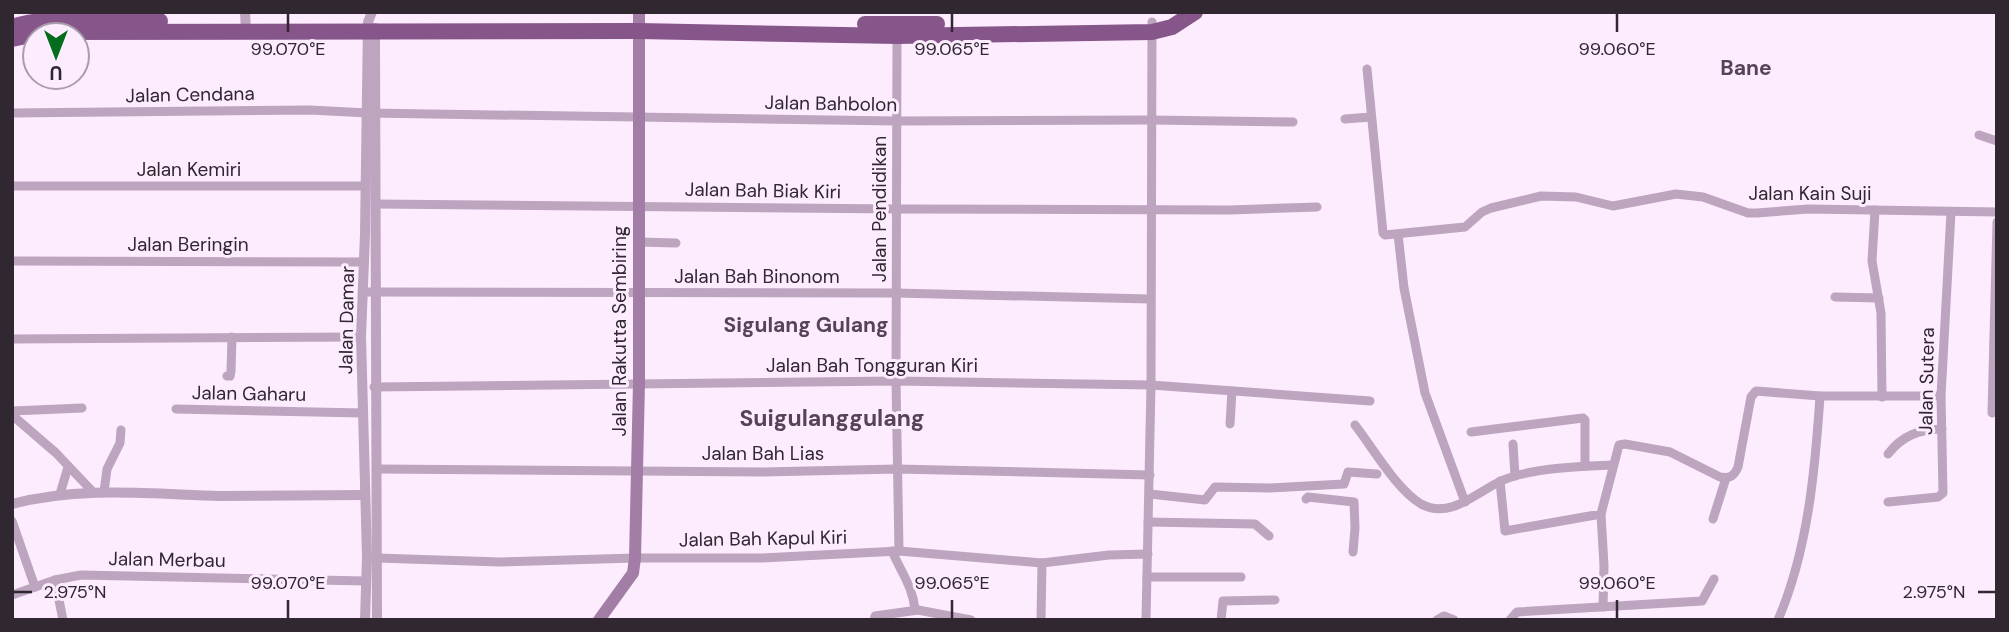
<svg xmlns="http://www.w3.org/2000/svg" width="2009" height="632" font-family="'DM Sans',sans-serif">
	<style>
		.lines { fill: none; stroke-linecap: round; stroke-linejoin: round }
		.minor { stroke: #bda4bf; stroke-width: 9 }
		.tertiary { stroke: #bda4bf; stroke-width: 10 }
		.secondary { stroke: #a27da6; stroke-width: 12 }
		.trunk { stroke: #86558a; stroke-width: 16 }
		.ticks { fill: none; stroke: #302731; stroke-width: 2.5 }
		.labels { text-anchor: middle; stroke-width: 6; stroke-linejoin: round; paint-order: stroke }
		.street-label { font-size: 19px; fill: #302731; stroke: #fcecfd }
		.neighbourhood-label { font-size: 21px; font-weight: bold; fill: #574259; stroke: #fcecfd }
		.quarter-label { font-size: 23px; font-weight: bold; fill: #574259; stroke: #fcecfd }
		.ticks-label { font-size: 18px; text-anchor: middle; fill: #302731; stroke: #fcecfd; stroke-width: 6; stroke-linejoin: round; paint-order: stroke }
	</style>
	<rect width="100%" height="100%" fill="#fcecfd"/>
	<g class="lines">
		<g class="minor">
			<polyline points="897,36 896,381 899,551"/>
			<polyline points="1367,69 1383,233 1385,235 1465,227 1482,212 1491,208 1541,196 1576,197 1613,206 1676,194 1703,197 1748,213 1757,213 1808,209 1997,212"/>
			<polyline points="12,113 310,110 368,113 896,121 1151,120 1293,122"/>
			<polyline points="1345,119 1371,117"/>
			<polyline points="1979,135 1997,141"/>
			<polyline points="12,186 366,186"/>
			<polyline points="376,204 895,209 1230,210 1317,207"/>
			<polyline points="1875,210 1872,261 1881,313 1882,397"/>
			<polyline points="1398,234 1404,288 1425,393 1465,502"/>
			<polyline points="639,242 676,243"/>
			<polyline points="12,261 364,262"/>
			<polyline points="368,292 896,293 1150,299"/>
			<polyline points="1835,297 1879,298"/>
			<polyline points="12,339 361,337"/>
			<polyline points="227,376 230,376 231,371 232,337"/>
			<polyline points="374,387 896,381 1151,385 1370,401"/>
			<polyline points="176,409 363,413"/>
			<polyline points="12,411 82,408"/>
			<polyline points="1992,413 1997,222"/>
			<polyline points="12,415 56,453 93,492"/>
			<polyline points="1230,424 1232,391"/>
			<path d="M1355 425C1373 448 1396 489 1421 504 1450 520 1477 492 1501 481 1530 468 1582 466 1613 465"/>
			<polyline points="1471,432 1583,418 1585,420 1585,466"/>
			<polyline points="1513,444 1515,476"/>
			<path d="M1888 454C1903 435 1918 430 1942 429"/>
			<polyline points="377,469 763,472 897,469 1150,475"/>
			<path d="M1500 481 1505 531 1601 514 1619 445 1625 444 1670 452 1720 477C1730 479 1734 476 1738 467L1751 397 1756 391 1820 396H1941"/>
			<polyline points="104,492 107,469 120,443 121,430"/>
			<polyline points="60,494 68,467"/>
			<polyline points="1150,494 1205,500 1215,487 1270,488 1344,484 1348,472 1377,474"/>
			<polyline points="1306,499 1308,497 1354,502 1355,528 1353,552"/>
			<polyline points="1888,502 1938,497 1943,493 1941,396 1951,212"/>
			<polyline points="1601,514 1604,566 1603,607"/>
			<polyline points="1713,519 1726,478"/>
			<polyline points="12,521 35,587"/>
			<polyline points="1148,522 1255,524 1269,536"/>
			<path d="M892 551C901 572 913 587 915 610"/>
			<polyline points="377,558 500,562 635,558 762,558 899,551 1042,563 1109,555 1148,554"/>
			<polyline points="1147,577 1241,577"/>
			<polyline points="55,580 63,620"/>
			<polyline points="12,595 55,580 81,575 366,581"/>
			<polyline points="874,620 875,616 918,610 971,620"/>
			<polyline points="1041,620 1042,563"/>
			<polyline points="1146,620 1151,385 1152,22"/>
			<polyline points="1221,620 1223,601 1275,600"/>
			<polyline points="1437,620 1444,616 1454,620"/>
			<polyline points="1510,620 1517,612 1702,601 1714,579"/>
			<path d="M1778 620C1808 550 1815 471 1820 396"/>
		</g>
		<g class="tertiary">
			<polyline points="245,12 246,31"/>
			<path d="M375 28C374 225 376 422 377 620"/>
			<path d="M12 504C81 486 150 494 220 496 268 496 316 495 364 495"/>
			<polyline points="365,620 367,557 361,337 365,234 368,22 372,12"/>
		</g>
		<polyline class="secondary" points="599,620 633,573 635,558 639,383 639,12"/>
		<g class="trunk">
			<polyline points="865,24 937,24"/>
			<path d="M12 27C48 14 120 20 160 21"/>
			<polyline points="12,39 46,32 639,31 897,36 1152,32 1172,27 1195,12"/>
		</g>
	</g>
	<path class="ticks" d="M288 14V32M952 14V32M1617 14V32M14 592H32M1978 592H1995M288 600V618M952 600V618M1617 600V618"/>
	<g class="labels">
		<g class="street-label">
			<text transform="translate(190 94) rotate(-1)" y="7">Jalan Cendana</text>
			<text transform="translate(831 103) rotate(1)" y="7">Jalan Bahbolon</text>
			<text x="189" y="176">Jalan Kemiri</text>
			<text transform="translate(763 190) rotate(1)" y="7">Jalan Bah Biak Kiri</text>
			<text x="1810" y="200">Jalan Kain Suji</text>
			<text transform="translate(879 209) rotate(-90)" y="7">Jalan Pendidikan</text>
			<text x="188" y="251">Jalan Beringin</text>
			<text x="757" y="283">Jalan Bah Binonom</text>
			<text transform="translate(346 320) rotate(-89)" y="7">Jalan Damar</text>
			<text transform="translate(619 331) rotate(-90)" y="7">Jalan Rakutta Sembiring</text>
			<text x="872" y="372">Jalan Bah Tongguran Kiri</text>
			<text transform="translate(1926 381) rotate(-89)" y="7">Jalan Sutera</text>
			<text transform="translate(249 393) rotate(1)" y="7">Jalan Gaharu</text>
			<text x="763" y="460">Jalan Bah Lias</text>
			<text transform="translate(763 538) rotate(-1)" y="7">Jalan Bah Kapul Kiri</text>
			<text transform="translate(167 559) rotate(1)" y="7">Jalan Merbau</text>
		</g>
		<g class="neighbourhood-label">
			<text x="1746" y="75">Bane</text>
			<text x="806" y="332">Sigulang Gulang</text>
		</g>
		<g class="quarter-label">
			<text x="832" y="426">Suigulanggulang</text>
		</g>
	</g>
	<g class="ticks-label">
		<text x="288" y="55">99.070°E</text>
		<text x="952" y="55">99.065°E</text>
		<text x="1617" y="55">99.060°E</text>
		<text x="288" y="589">99.070°E</text>
		<text x="952" y="589">99.065°E</text>
		<text x="1617" y="589">99.060°E</text>
		<text x="1934" y="598">2.975°N</text>
		<text x="75" y="598">2.975°N</text>
	</g>
	<rect width="2009" height="632" fill="none" stroke="#302731" stroke-width="28"/>
	<g transform="translate(56 56) rotate(180)"><circle r="33" fill="#fcecfd" stroke="#aa9dab" stroke-width="2"/>
	<path d="M0-5L12 26L0 18L-12 26Z" fill="#046d1d"/>
	<text y="-10" font-size="19" font-weight="bold" text-anchor="middle" fill="#302731">U</text>
	</g>
</svg>
